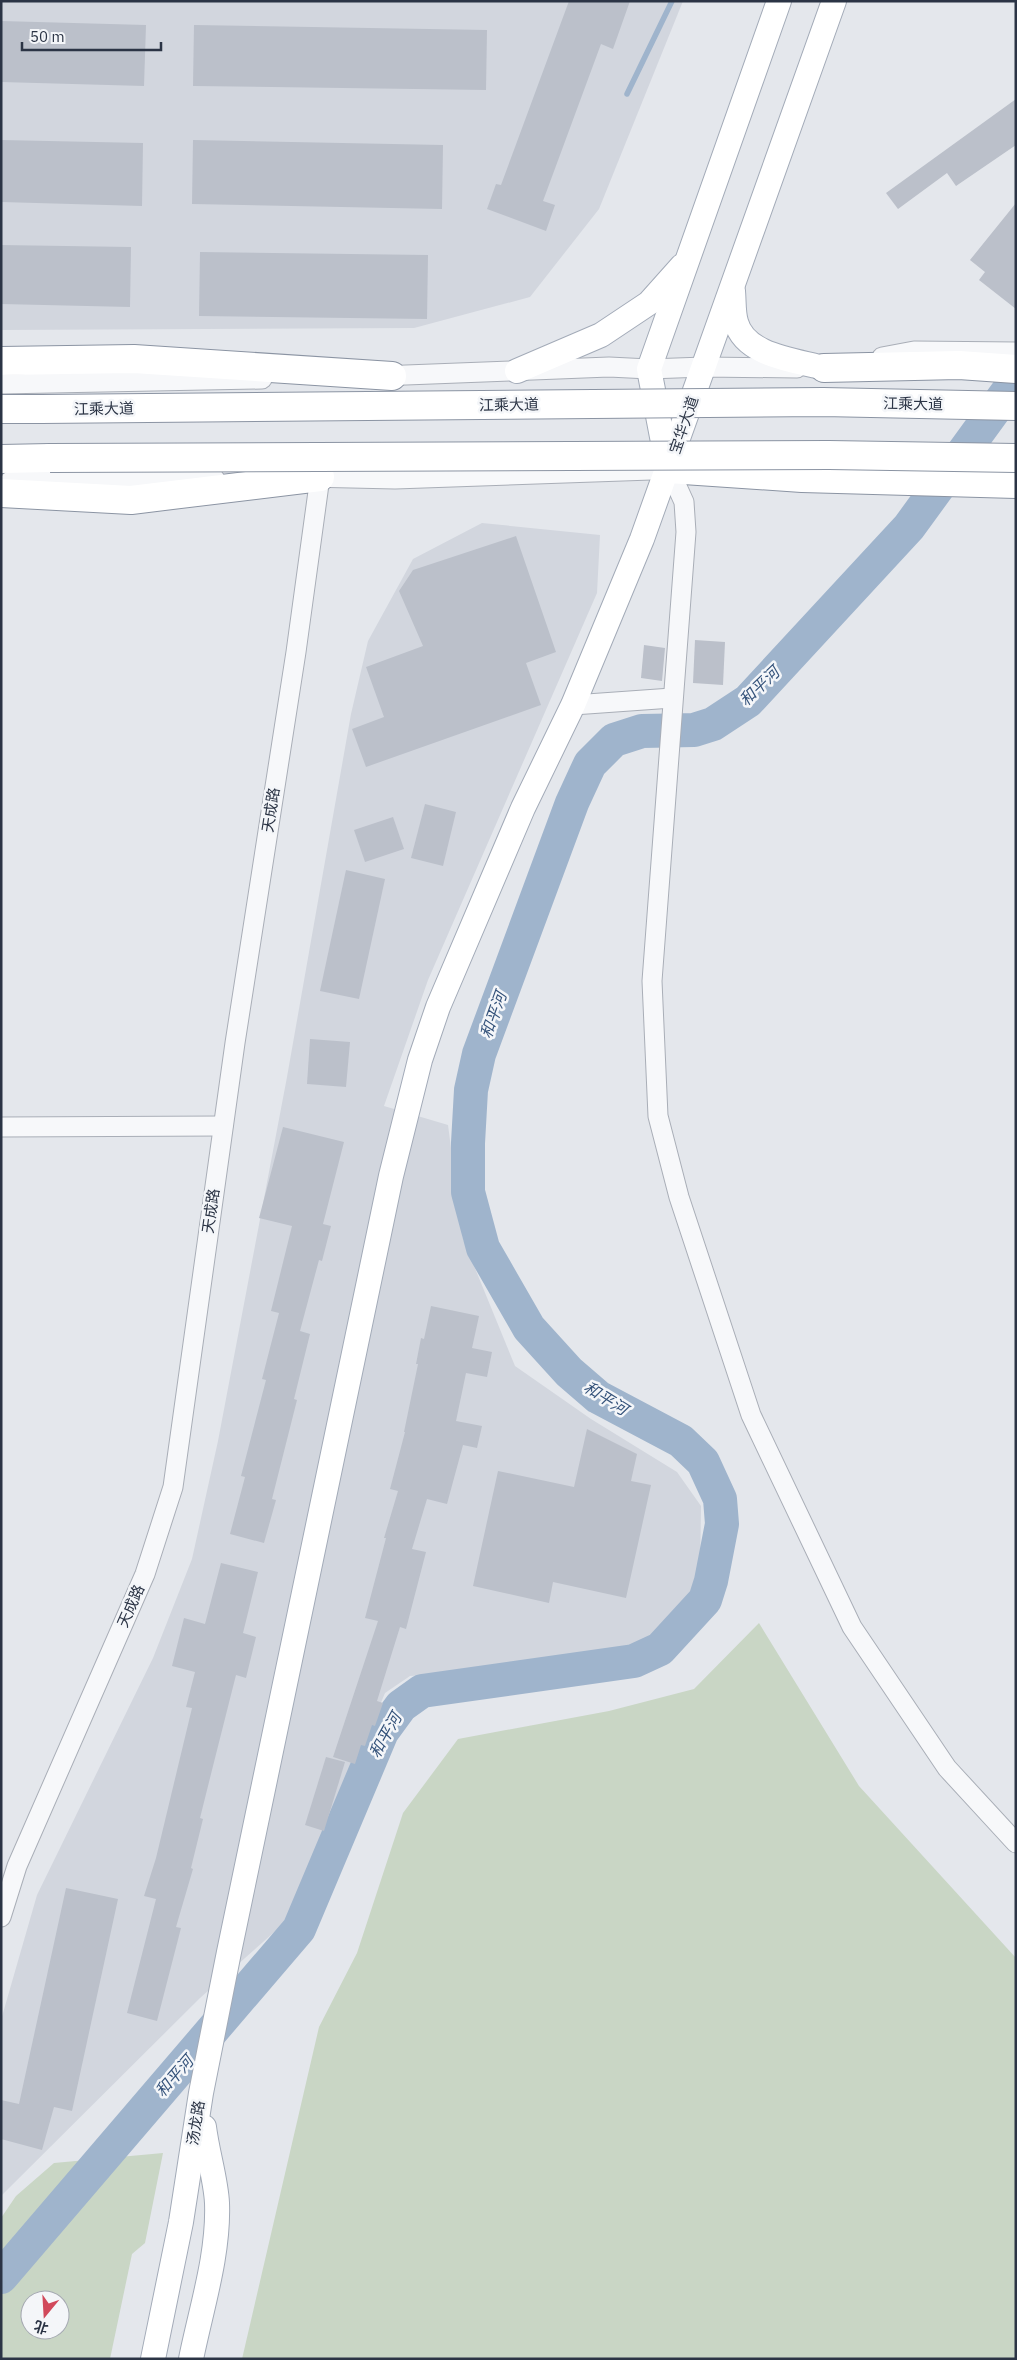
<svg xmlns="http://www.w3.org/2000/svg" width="1017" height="2360" font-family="'IBM Plex Sans','Noto Sans SC',sans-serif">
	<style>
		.built { fill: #d2d6de }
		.green { fill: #c9d6c5; fill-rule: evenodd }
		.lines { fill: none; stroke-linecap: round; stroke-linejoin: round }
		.stream { stroke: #9fb4cc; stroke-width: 5.5 }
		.river { stroke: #9fb4cc; stroke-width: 34 }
		.building { fill: #bbc0ca }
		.minor-casing { stroke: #a9aeb7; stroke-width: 21 }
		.major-casing { stroke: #a3abb8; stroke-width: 26 }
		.highway-casing { stroke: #8b94a3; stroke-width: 30 }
		.minor { stroke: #f7f8fa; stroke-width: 19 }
		.major { stroke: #fff; stroke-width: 24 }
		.highway { stroke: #fff; stroke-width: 28 }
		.highway-bridge-casing { stroke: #8b94a3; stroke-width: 30; stroke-linecap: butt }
		.highway-bridge { stroke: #fff; stroke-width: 28 }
		.labels { text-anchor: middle; stroke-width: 5; stroke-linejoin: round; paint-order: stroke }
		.street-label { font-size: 15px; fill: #2b3445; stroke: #f4f6f9 }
		.water-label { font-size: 16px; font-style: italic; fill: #34527a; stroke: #f4f6f9 }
	</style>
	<rect width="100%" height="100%" fill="#e4e7ec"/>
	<g class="built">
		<polygon points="1,1 683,1 599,209 530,297 414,328 1,330"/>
		<polygon points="482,523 600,535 597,593 428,980 384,1106 448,1125 463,1239 515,1366 591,1419 677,1472 701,1506 700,1577 667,1633 608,1662 410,1676 385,1693 290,1918 200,1998 1,2196 1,2020 37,1895 153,1658 192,1559 218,1441 287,1077 351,714 368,641 413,559"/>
	</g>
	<g class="green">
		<polygon points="759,1623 859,1786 1016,1958 1016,2359 242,2359 319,2027 357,1953 403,1813 458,1739 609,1711 694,1689"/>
		<path d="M163 2153 145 2243 132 2254 110 2359H1V2218L16 2196 54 2163ZM30 2300H60V2330H30Z"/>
	</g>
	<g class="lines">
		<polyline class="stream" points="627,94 672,1"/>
		<polyline class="river" points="1,2277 299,1929 382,1732 401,1706 422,1691 634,1661 660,1649 705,1600 711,1581 722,1524 720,1499 703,1462 681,1441 598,1397 569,1372 529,1328 483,1248 468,1192 468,1143 471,1090 479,1054 572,803 590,764 614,740 642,731 694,730 713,724 748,701 909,527 1016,380"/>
	</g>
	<g class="building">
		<polygon points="569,1 630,1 613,49 601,44 543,201 555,205 546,231 487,209 496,184 501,185"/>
		<polygon points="1,21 146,25 144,86 1,82"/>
		<polygon points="194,25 487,30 486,90 193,86"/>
		<polygon points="1016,99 1016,145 956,186 947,173 898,209 886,193"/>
		<polygon points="1,140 143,143 142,206 1,202"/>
		<polygon points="193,140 443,145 442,209 192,204"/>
		<polygon points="1016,203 1016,309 979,280 985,272 970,260"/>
		<polygon points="1,245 131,247 130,307 1,304"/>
		<polygon points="200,252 428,255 427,319 199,316"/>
		<polygon points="516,536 556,652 526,663 541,705 366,767 352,729 384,717 366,667 423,646 399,591 413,570"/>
		<polygon points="695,640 725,642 723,685 693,683"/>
		<polygon points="644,645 665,648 662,681 641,678"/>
		<polygon points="425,804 456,812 443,866 411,858"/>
		<polygon points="393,817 404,849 365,862 354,830"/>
		<polygon points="346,870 385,879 359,999 320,991"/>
		<polygon points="310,1039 350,1042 346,1087 307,1084"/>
		<polygon points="283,1127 344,1142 323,1224 331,1226 322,1261 319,1260 300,1331 310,1334 294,1399 297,1400 272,1499 276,1500 264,1543 230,1534 245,1477 241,1476 266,1380 262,1379 279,1313 271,1311 292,1226 259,1218"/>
		<polygon points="431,1306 479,1316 472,1348 492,1352 487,1377 466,1373 456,1421 482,1426 477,1448 463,1445 447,1504 427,1499 412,1549 426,1552 406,1629 400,1627 377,1701 383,1703 375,1726 372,1725 365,1746 361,1745 355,1764 333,1757 378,1621 365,1618 386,1538 384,1538 398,1491 390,1489 405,1432 404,1432 418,1364 416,1364 421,1338 424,1339"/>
		<polygon points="587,1429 637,1454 631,1481 651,1485 626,1598 553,1582 549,1603 473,1586 498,1471 574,1487"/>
		<polygon points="221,1563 258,1572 243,1633 256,1637 246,1678 236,1675 212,1770 200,1818 203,1819 191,1868 193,1869 176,1927 181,1928 157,2021 127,2013 156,1899 144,1896 156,1858 192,1708 186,1707 195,1672 172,1666 184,1618 205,1624"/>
		<polygon points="326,1757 345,1762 324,1831 305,1825"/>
		<polygon points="66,1888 118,1899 72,2111 54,2107 42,2150 1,2139 1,2100 19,2104"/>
	</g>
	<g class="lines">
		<defs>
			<g id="minor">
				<polyline points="882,357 914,351 1016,352"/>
				<polyline points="380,376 609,367 649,369 704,367 797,368"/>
				<polyline points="1,384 262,379"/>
				<polyline points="669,469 684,502 686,532 652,981 658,1116 679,1197 751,1415 852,1627 947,1768 1016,1843"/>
				<polyline points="307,477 395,479 680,469"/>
				<polyline points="10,481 215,479"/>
				<polyline points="573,705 672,698"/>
				<polyline points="1,1127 223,1126"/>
				<polyline points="1,1917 17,1866 145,1574 173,1487 235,1043 296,652 320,477"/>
			</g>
			<g id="major">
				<path d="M733 291C734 301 733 312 736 322 745 356 795 360 824 368"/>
				<polyline points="517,371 601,335 649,303 682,266"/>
				<polyline points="668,468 649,369 779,1"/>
				<polyline points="153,2359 181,2222 201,2093 229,1952 391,1176 420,1060 438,1007 523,808 573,705 642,539 834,1"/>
				<path d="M191 2359C201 2309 219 2255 217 2203 216 2180 207 2152 204 2127"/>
			</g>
			<g id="highway">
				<polyline points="1,361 134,359 392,376"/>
				<polyline points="824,368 959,365 1016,369"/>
				<polyline points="1,409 41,409"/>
				<polyline points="1,459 50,458"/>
				<polyline points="669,469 802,478 1016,484"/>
				<polyline points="1,493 131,500 320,477"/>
			</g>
		</defs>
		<use href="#minor" class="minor-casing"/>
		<use href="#major" class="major-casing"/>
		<use href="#highway" class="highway-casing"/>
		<use href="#minor" class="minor"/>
		<use href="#major" class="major"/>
		<use href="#highway" class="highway"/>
		<defs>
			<g id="highway-bridge">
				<polyline points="41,409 823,402 1016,406"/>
				<polyline points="50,458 829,455 1016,458"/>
			</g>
		</defs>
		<use href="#highway-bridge" class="highway-bridge-casing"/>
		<use href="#highway-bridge" class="highway-bridge"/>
	</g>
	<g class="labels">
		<g class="street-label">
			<text transform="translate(913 404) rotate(1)" y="5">江乘大道</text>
			<text transform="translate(509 405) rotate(-1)" y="5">江乘大道</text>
			<text transform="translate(104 409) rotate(-1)" y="5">江乘大道</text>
			<text transform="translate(684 425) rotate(-71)" y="5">宝华大道</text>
			<text transform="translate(271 810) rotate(-81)" y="5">天成路</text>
			<text transform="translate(211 1211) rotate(-82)" y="5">天成路</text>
			<text transform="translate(131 1606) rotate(-66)" y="5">天成路</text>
			<text transform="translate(196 2123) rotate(-81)" y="5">汤龙路</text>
		</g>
		<g class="water-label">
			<text transform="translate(759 686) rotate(-44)" y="6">和平河</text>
			<text transform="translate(493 1015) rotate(-70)" y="6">和平河</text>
			<text transform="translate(606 1398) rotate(32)" y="6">和平河</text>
			<text transform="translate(385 1735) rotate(-61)" y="6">和平河</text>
			<text transform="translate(174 2076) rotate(-49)" y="6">和平河</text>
		</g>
	</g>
	<rect width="1017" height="2360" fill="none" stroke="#2b3445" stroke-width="5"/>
	<g transform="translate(45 2315) rotate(198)"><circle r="24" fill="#f4f6f9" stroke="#a4a8b1"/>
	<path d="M0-4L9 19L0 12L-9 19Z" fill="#d1495b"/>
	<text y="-8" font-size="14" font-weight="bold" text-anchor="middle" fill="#2b3445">北</text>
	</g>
	<path d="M22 42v8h139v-8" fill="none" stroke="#2b3445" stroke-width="2.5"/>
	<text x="30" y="42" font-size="15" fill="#2b3445" stroke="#f4f6f9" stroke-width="4" paint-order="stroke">50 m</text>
</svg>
